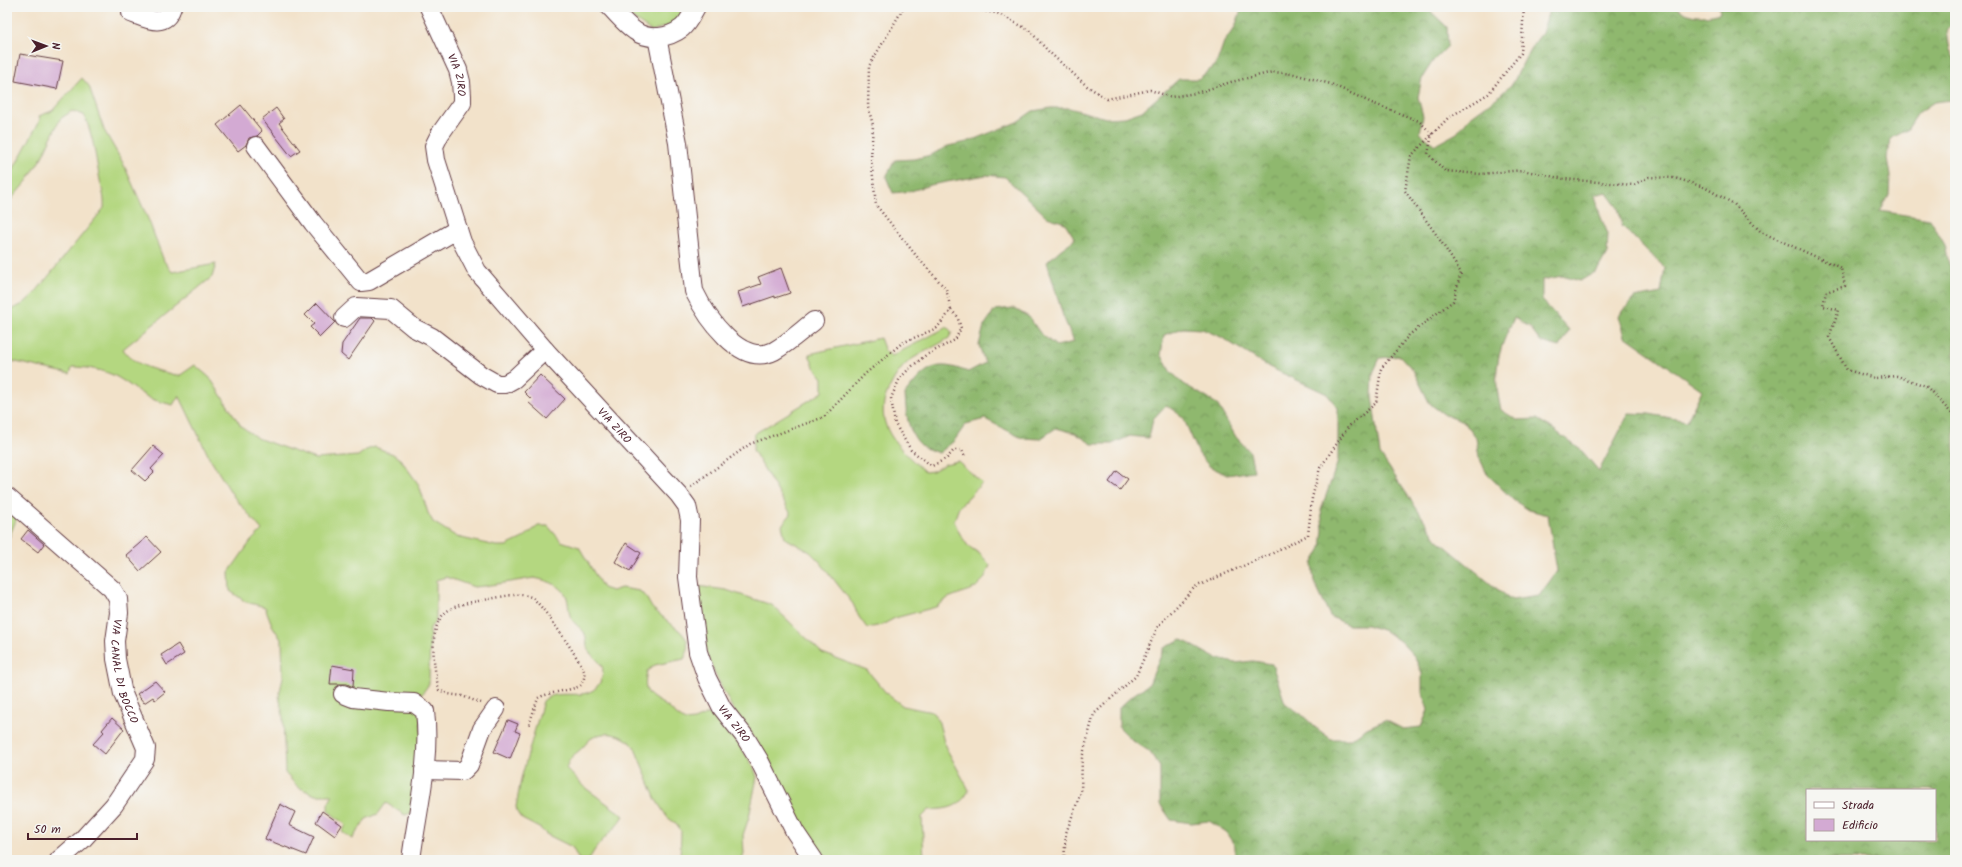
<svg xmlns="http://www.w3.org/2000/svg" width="1962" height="867" font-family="Kalam,sans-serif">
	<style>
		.grass { fill: #b4d780; stroke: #7f7b56 }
		.forest { fill: url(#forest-crowns); stroke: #6c6c4c; fill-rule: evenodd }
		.building { fill: #d3aad3 }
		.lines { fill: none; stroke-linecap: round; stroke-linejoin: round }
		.minor-casing { stroke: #633c43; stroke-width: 20 }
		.path { stroke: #633c43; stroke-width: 2.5; stroke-dasharray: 1 3; stroke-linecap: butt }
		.minor { stroke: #fff; stroke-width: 18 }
		.labels { text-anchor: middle; stroke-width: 3.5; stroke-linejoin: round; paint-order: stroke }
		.street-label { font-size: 11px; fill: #4a1f2b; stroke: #f6f6f2 }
	</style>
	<defs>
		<pattern id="forest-crowns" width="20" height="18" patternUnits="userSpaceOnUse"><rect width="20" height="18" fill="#8fb86e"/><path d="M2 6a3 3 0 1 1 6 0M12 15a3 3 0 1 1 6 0" fill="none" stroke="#77955b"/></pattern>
	</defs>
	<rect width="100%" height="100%" fill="#f6f6f2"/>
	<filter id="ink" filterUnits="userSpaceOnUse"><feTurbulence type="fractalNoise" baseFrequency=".025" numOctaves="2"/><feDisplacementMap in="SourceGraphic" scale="8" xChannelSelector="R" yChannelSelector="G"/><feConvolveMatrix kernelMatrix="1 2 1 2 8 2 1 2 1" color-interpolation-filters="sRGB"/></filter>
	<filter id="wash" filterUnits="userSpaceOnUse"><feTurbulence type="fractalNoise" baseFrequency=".012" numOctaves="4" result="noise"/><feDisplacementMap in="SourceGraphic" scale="16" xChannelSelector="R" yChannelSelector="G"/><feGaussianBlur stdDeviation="0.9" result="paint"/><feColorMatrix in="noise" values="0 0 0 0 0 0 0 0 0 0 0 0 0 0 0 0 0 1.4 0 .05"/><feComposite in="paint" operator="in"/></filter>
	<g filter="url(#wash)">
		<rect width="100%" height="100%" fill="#f2e2ca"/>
		<g class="grass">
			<polygon points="616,7 692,7 681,22 651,31"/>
			<path d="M82 78 89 86 104 130 123 163 149 221 164 261 172 272 216 264 212 277 123 349C136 368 158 370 179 376L195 365 210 378 241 426 257 438 315 459 358 456 366 450 375 447 393 454 401 460 419 485 428 513 433 522 457 537 496 546H506L523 538 538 526H548L561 541 579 547 603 588 612 591 621 588 640 591 647 599 652 608 681 632 687 640 688 650 684 659 655 665 647 671C641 698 654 696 670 709 675 714 679 717 685 721L694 720 713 712 733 734 754 768 757 777 749 817 743 835 744 854 742 860H680L681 831 675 823 667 817 656 800 634 746C624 735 606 729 592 738 588 740 586 744 583 747 573 757 572 753 566 768L584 787 624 816C613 833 598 840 589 860H579L572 847 546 834 541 829 522 819 518 814 516 807 521 779 543 701C558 686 586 704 599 684 602 679 604 672 602 666 599 660 591 656 588 650 586 644 587 637 584 632 580 627 574 624 571 618 567 609 570 600 564 592 557 583 544 580 534 578L485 586 474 587 446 577 436 580V620L430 628 429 684 419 698 422 744 411 813 405 815 386 803 378 814 366 819 352 839 342 832 346 825 328 811V804L333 795H315L298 787 285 773 283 715 279 696 283 677 282 641 272 625 265 607 246 602 230 591 229 572 251 541 262 530 234 497 210 459 179 395 173 405C165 403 156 401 149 398 138 392 128 383 117 377 104 370 87 367 72 367L70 374 7 360V312L23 304 34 294 104 208C105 196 101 187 99 175 95 154 93 135 84 115L72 111 60 119 42 157 27 181 7 204V181L40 120 39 116 52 111Z"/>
			<path d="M947 327 952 332 949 338C937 346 924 351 912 359 903 365 895 376 891 385 869 423 898 447 925 472L933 471 945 464 958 461 982 483 959 507 954 521 960 534 968 546 980 554 990 565 985 578 975 588 948 598 936 607 895 618 882 625 867 628 859 617 853 604 820 562 810 552 785 538 782 525 791 514 753 450 754 434 823 392V378L814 367 809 354 880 338 885 351 892 356Z"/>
			<polygon points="7,506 17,518 7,542"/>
			<path d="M697 586 726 590 772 605 822 653 867 670 887 694 903 706 932 712 938 719 945 746 969 790C960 808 948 809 929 810L922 817 924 860H823L804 832 791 802 766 754 737 717 718 680 705 651Z"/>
		</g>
		<path class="forest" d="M1242 7H1426L1447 27 1448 46 1433 61 1422 78 1418 97 1423 116 1420 133 1435 145 1457 133 1469 118 1499 96 1513 83 1530 49 1542 33 1550 7H1677C1690 19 1704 17 1720 13L1719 7H1955V24L1947 30 1950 50 1955 60V96L1952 100 1934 102 1918 113 1907 130 1890 139 1887 158 1890 176 1889 195 1880 211 1930 219 1945 245 1955 292V860H1235V846L1225 831 1209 821 1191 823 1171 820 1160 804V767L1149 751 1133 741 1119 727V708L1133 695 1149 684 1164 648 1181 639 1215 658 1235 663 1253 661 1272 664 1285 703 1301 714 1316 728 1331 739H1351L1367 728 1385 720 1403 729 1421 727 1428 710 1422 692V673L1414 656 1401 642 1385 631 1367 625H1348L1330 616 1314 582 1312 564 1321 548 1323 530 1321 510 1338 461V408L1327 394 1269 367 1221 337 1202 329 1183 328 1164 335 1161 354 1170 371 1184 384 1217 404 1236 437 1250 452 1254 471 1227 475 1209 466 1199 454 1183 417 1166 405 1153 419 1149 438 1130 436 1112 444H1092L1075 433 1056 428 1040 439 1022 438 985 419 966 424 954 441 939 453C933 451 925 449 921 445 907 432 906 411 905 394 926 367 935 359 968 372L985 363 979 345 984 326 995 310 1013 308 1029 317 1040 333 1056 346 1074 342 1063 316 1047 262 1060 250 1075 239 1065 223 1047 217 1005 177 986 175 930 185 911 191 893 193 886 177 895 160 914 159 931 155 948 146 967 142 1017 122 1033 111 1051 108H1069L1106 118 1125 117 1142 111 1179 79H1198L1216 65 1224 42 1235 27ZM1606 192 1618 208 1622 226 1665 268 1661 293 1634 298 1619 316 1625 336 1702 390 1687 421 1649 414 1629 413 1599 471 1582 451 1553 429 1537 419 1517 420 1501 410C1492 372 1497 353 1514 318L1530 327 1541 342 1560 347 1569 330 1542 300V280L1562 276 1580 281 1597 271 1607 253 1608 234 1600 215 1595 195ZM1400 356 1413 370 1430 404 1445 415 1464 422 1476 438 1479 457 1487 474 1513 500 1529 510 1548 515 1557 571 1539 596 1512 600 1492 585 1437 539 1380 454 1372 396 1373 373 1380 358ZM1807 790H1935V840H1807Z"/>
		<g id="blocks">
			<g class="building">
				<polygon points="20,54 63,61 57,89 15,81"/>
				<polygon points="241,105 262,131 257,136 249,138 246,145 238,151 217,125"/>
				<polygon points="276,108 284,119 279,123 300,150 291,156 262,119"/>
				<polygon points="781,268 790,293 775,298 775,296 743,307 738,292 761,284 758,277"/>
				<polygon points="317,303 335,322 320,337 310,327 314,324 305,315"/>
				<polygon points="360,318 372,318 375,321 348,360 341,354 342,344"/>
				<polygon points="540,375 565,399 547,419 528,402 531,399 524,392"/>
				<polygon points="153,446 164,455 151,469 154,472 145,481 132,470"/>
				<polygon points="1117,471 1128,479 1120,490 1109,482"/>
				<polygon points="28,530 44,544 38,552 21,539"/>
				<polygon points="147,537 161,552 140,571 126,555"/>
				<polygon points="626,543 641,553 630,571 615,562"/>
				<polygon points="178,644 184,654 167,665 161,655"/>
				<polygon points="332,665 354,669 353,687 347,684 330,684"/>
				<polygon points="155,681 165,692 155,700 153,697 144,703 137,694"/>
				<polygon points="112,718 124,729 105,754 93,744 104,732 102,730"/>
				<polygon points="508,720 518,724 515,731 520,733 510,759 494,752"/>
				<polygon points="280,804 295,812 289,825 314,837 306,855 265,839"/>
				<polygon points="322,811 342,825 335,836 316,822"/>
			</g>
		</g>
	</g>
	<g filter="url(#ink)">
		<use href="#blocks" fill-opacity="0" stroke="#633c43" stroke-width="1"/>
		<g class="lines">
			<defs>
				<g id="minor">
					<path id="s1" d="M429 7 458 70 461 82 462 96V103L440 134 434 146 436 160 462 242 477 271 545 350 679 495 687 506 690 520 688 577 698 652 707 678 722 708 745 737 759 760 795 832 814 860"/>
					<path d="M610 7C618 15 626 25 635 31 649 41 669 38 682 28 688 23 692 14 696 7"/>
					<path d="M131 13C147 19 165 29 172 7"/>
					<path d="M657 37 678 143 694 291C706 316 740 368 774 351 788 343 801 331 814 321"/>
					<polyline points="256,146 313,223 361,282 369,281 458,229"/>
					<polyline points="344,318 356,307 391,309 414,328 432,337 481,375 497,384 505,384 514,379 545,350"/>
					<path id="s2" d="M7 497 112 589 118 599 119 613 115 641 116 659 123 694 146 748 145 759 114 805 82 840 59 860"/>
					<path d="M343 694 353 698 389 702 414 703 425 711C431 761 417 811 411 860"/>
					<polyline points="424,770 463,771 469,765 482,729 496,709"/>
				</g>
			</defs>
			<use href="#minor" class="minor-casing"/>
			<g class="path">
				<polyline points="954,7 997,13 1029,30 1049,52 1087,86 1107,99 1150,90 1171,97 1196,93 1231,82 1273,72 1294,74 1331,84 1372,103 1419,121 1432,134 1428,154 1445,171 1481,174 1522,170 1564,179 1633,185 1649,177 1675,178 1704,187 1734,204 1761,232 1841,268 1845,286 1826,292 1823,306 1839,310 1829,337 1847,370 1875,378 1897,376 1926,386 1955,417"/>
				<polyline points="951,310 957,316 961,328 955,340 926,355 910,368 900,378 891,398 895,424 911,450 932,466 947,458 954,450 962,450 965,457"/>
				<polyline points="691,486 750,444 824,417 865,374 902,343 937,328 951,310 946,289 918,258 876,205 871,158 873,125 868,107 869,66 904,7"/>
				<path d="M481 703 462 696 448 694 439 690C434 670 427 627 446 612 457 603 476 602 489 599 502 597 518 592 531 597 540 601 580 660 584 671 585 675 584 681 581 685 576 690 548 692 538 698L529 725"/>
				<polyline points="1064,860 1066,833 1081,792 1082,758 1094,714 1136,676 1158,626 1195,587 1273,553 1308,535 1312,498 1320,468 1349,426 1376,403 1381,369 1409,335 1453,301 1461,273 1438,237 1405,191 1411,156 1448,118 1488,94 1521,53 1524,7"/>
			</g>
			<use href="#minor" class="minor"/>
		</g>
	</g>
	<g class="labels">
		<g class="street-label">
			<text dy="4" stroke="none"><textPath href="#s1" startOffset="74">VIA ZIRO</textPath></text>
			<text dy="4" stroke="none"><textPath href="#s1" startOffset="494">VIA ZIRO</textPath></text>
			<text dy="4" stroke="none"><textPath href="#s2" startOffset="225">VIA CANAL DI BOCCO</textPath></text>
			<text dy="4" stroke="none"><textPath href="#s1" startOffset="830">VIA ZIRO</textPath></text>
		</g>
	</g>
	<rect width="1962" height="867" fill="none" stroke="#f6f6f2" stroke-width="24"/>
	<rect x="1806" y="789" width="130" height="52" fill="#f6f6f2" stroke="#b1a0a2"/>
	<rect x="1814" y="802" width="20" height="6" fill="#ffffff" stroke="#b1a0a2"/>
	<text x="1842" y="809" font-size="12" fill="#4a1f2b">Strada</text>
	<rect x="1814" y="819" width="20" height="12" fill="#d3aad3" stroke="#b1a0a2"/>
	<text x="1842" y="829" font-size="12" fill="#4a1f2b">Edificio</text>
	<g transform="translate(46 46) rotate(89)" stroke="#f6f6f2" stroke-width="3" paint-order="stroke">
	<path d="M0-3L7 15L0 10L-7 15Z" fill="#4a1f2b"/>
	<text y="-6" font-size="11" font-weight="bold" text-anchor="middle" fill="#4a1f2b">N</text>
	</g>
	<path d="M28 833v6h109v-6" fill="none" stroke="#4a1f2b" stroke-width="2"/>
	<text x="34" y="833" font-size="12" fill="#4a1f2b" stroke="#f6f6f2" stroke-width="3" paint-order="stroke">50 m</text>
</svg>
